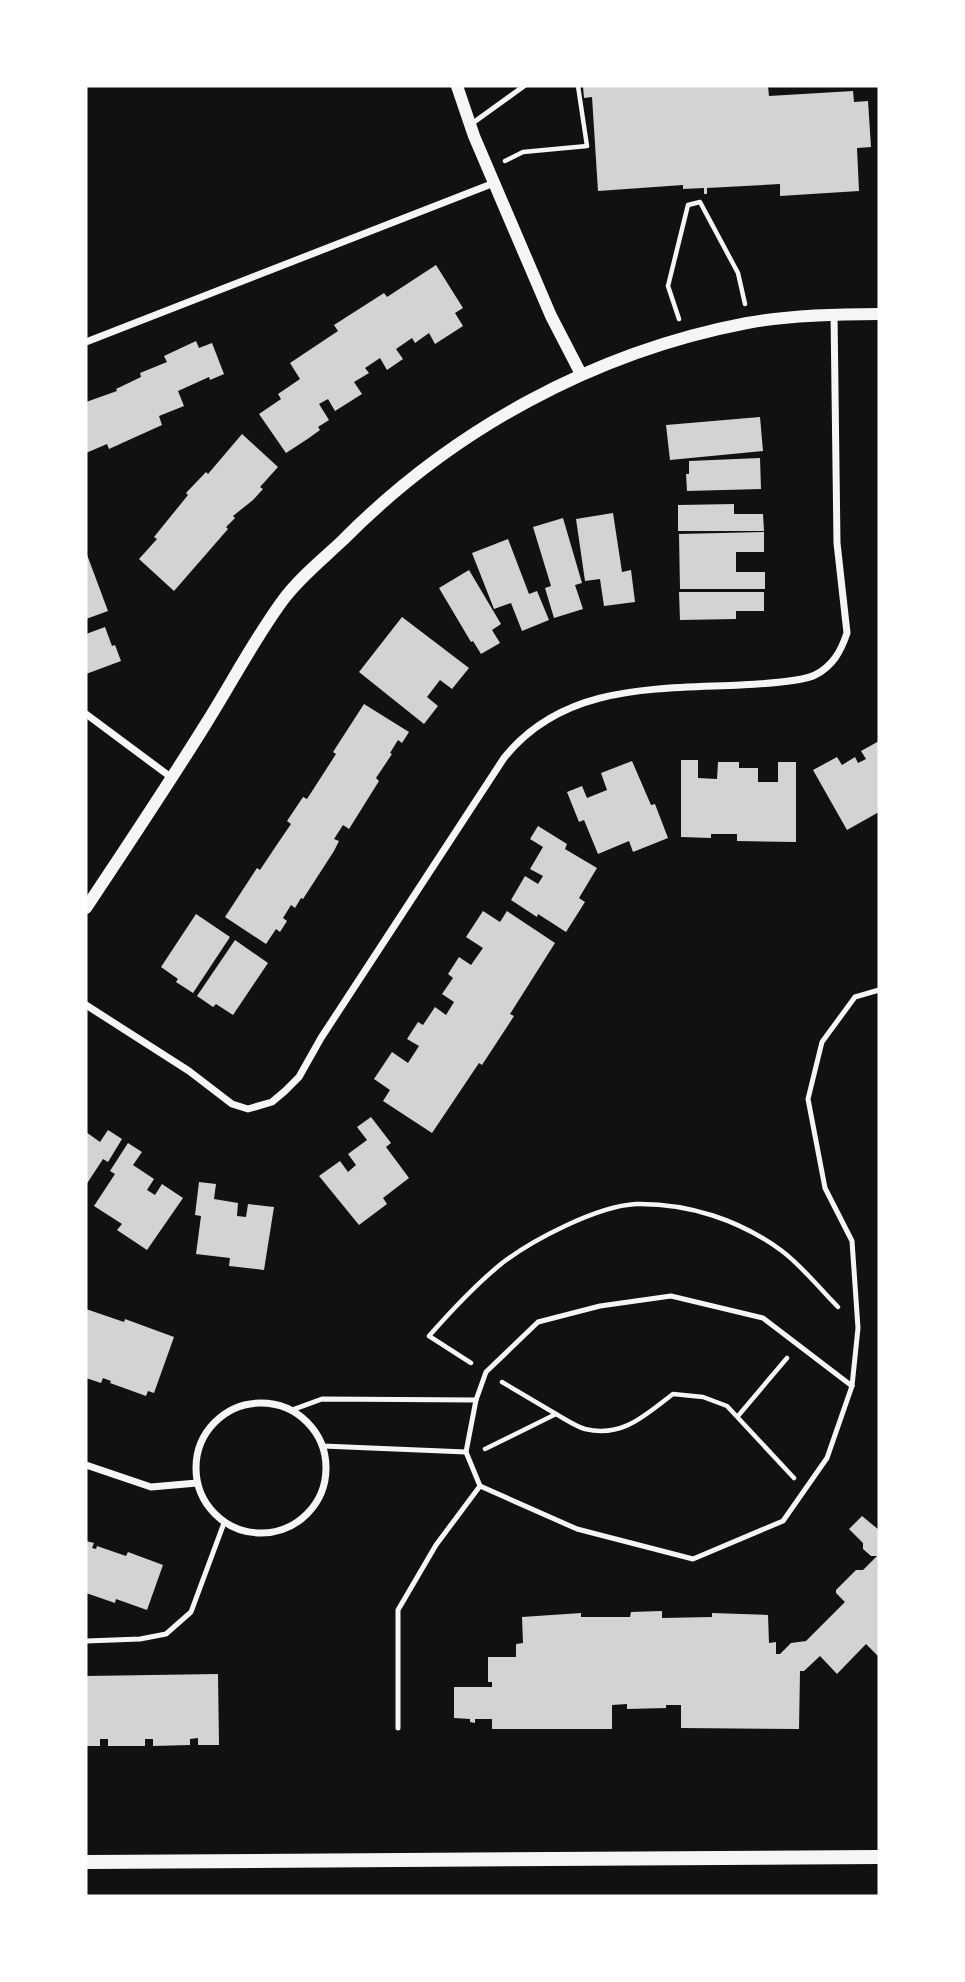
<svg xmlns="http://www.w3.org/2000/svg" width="965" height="1982" font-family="Merriweather,serif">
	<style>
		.building { fill: #d3d3d3 }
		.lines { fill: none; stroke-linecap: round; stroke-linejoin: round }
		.path { stroke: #f5f5f5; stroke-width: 4.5 }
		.service { stroke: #f5f5f5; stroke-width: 5 }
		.minor { stroke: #f5f5f5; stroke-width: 7 }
		.tertiary { stroke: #f5f5f5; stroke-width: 12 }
		.secondary { stroke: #f5f5f5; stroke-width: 14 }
	</style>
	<rect width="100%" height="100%" fill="#111"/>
	<g class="building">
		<polygon points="583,86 768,86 769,96 853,91 854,102 868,101 871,147 857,148 859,191 780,196 780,184 707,188 707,194 704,194 704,188 683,189 683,185 598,191 592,97 584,98"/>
		<polygon points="436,265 463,308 455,313 463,326 435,344 429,333 415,343 412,338 396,349 403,359 387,370 380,358 365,368 369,373 354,382 362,394 335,411 328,399 319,404 329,420 318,427 320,430 309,438 286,453 259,414 281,399 278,394 300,379 290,363 338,331 334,325 384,293 387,297"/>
		<polygon points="196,341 199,348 212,343 224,374 210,380 209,377 178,391 184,406 159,416 162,425 109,449 107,444 86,453 86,402 117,391 116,389 141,377 140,373 167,362 164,356"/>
		<polygon points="760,417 763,451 670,460 666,425"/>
		<polygon points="242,434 278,467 260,487 263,489 253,500 233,516 235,518 226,527 228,529 174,591 139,559 157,539 154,537 188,495 186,493 206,472 208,474"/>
		<polygon points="760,458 761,489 687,491 686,474 689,474 689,461"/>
		<polygon points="734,504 734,514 763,514 764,531 678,531 678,505"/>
		<polygon points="613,513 622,572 631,570 635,602 604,606 600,579 585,581 576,519"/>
		<polygon points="563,518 582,583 575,585 583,609 554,618 545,588 551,586 533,527"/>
		<polygon points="764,532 764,552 736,552 736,572 765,572 765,589 680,589 679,534"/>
		<polygon points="508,539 529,594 537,591 549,620 522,631 511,603 494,609 472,553"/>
		<polygon points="86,552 108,611 86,619"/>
		<polygon points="469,570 501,624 492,630 500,643 481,654 473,641 471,642 439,588"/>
		<polygon points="679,592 764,592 764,611 736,611 736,619 680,620"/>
		<polygon points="402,617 469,668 452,689 440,680 427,697 438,706 424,724 359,672"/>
		<polygon points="105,627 112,646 115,645 121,661 86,674 86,634"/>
		<polygon points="364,704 409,732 402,743 398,740 390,753 392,754 376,778 379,781 349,829 343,825 334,839 339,841 334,851 303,899 301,898 295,908 291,905 283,918 287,921 280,932 276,929 266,944 225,917 257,868 260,870 276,846 291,824 287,821 303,797 307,799 336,754 333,752"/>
		<polygon points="879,741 879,812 847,830 813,770 837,757 842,765 855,757 858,763 866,759 861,751"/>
		<polygon points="681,760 698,760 698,778 717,779 718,762 739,762 739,768 758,768 758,782 778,782 778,762 796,762 796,842 737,841 737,834 711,834 711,838 681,837"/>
		<polygon points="632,761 651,805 655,804 668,838 633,852 629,841 598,854 584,820 579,822 567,792 582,786 587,798 607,790 601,773"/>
		<polygon points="538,826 567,844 565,849 597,868 579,898 585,902 566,932 538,914 537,917 511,900 525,876 538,884 543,876 530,869 543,847 530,839"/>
		<polygon points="483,911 500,922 507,911 555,943 510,1014 514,1016 482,1065 479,1063 432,1133 383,1101 390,1090 374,1079 392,1052 408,1063 419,1046 407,1039 418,1022 423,1025 435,1007 446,1015 454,1002 442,994 453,978 448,974 459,957 471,965 483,948 466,937"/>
		<polygon points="196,914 230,937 193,993 176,982 178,979 161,967"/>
		<polygon points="235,940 268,963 233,1015 216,1004 213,1007 197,996"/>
		<polygon points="371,1117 391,1143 386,1147 409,1178 383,1198 387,1204 359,1225 319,1176 340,1161 348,1172 356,1165 348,1154 367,1140 357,1127"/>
		<polygon points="108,1130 122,1139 108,1162 103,1159 86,1185 86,1132 100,1142"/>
		<polygon points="128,1143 142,1152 133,1165 154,1179 147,1190 155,1195 162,1184 183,1198 147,1250 117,1230 122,1224 94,1206 115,1174 110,1171"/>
		<polygon points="199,1182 216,1184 214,1199 238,1203 237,1216 246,1217 248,1204 274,1207 264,1270 229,1266 230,1258 196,1254 201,1216 195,1215"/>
		<polygon points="86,1309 124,1322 125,1319 174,1337 154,1393 148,1391 146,1396 110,1383 111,1381 103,1378 101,1383 86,1378"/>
		<polygon points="862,1516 879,1530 879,1657 866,1644 837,1674 820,1656 804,1671 800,1671 799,1729 681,1728 681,1705 666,1705 666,1708 627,1709 627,1704 612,1705 612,1729 492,1729 492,1719 475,1719 475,1723 470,1722 470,1719 454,1718 454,1687 492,1687 492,1682 488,1682 488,1657 516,1657 516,1644 523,1643 522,1617 581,1613 581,1617 630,1617 631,1612 662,1611 662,1618 712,1617 712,1613 768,1615 769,1643 776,1642 776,1654 780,1654 791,1643 806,1641 845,1602 836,1593 836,1590 856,1570 863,1570 877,1556 871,1556 863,1549 863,1543 849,1529"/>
		<polygon points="86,1541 94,1543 92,1548 96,1549 97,1546 126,1556 128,1552 163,1565 147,1610 116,1599 115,1603 86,1593"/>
		<polygon points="218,1674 219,1745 198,1745 198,1738 190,1739 190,1745 153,1746 153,1739 145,1739 145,1746 108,1746 108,1739 100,1739 100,1746 86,1746 86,1676"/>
	</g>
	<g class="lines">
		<g class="path">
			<polyline points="505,161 523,152 587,146 578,86"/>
			<polyline points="679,319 668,286 688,205 700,202 738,273 745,304"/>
			<path d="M471 1363 429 1336C451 1311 474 1286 501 1264 532 1240 597 1206 636 1204 688 1203 740 1220 782 1251 802 1266 820 1289 838 1307"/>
			<path d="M556 1414C565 1419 575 1426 585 1429 623 1438 645 1415 673 1394L703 1397 727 1406 794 1478"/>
			<polyline points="738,1416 787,1358"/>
			<polyline points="485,1449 556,1414 502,1382"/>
		</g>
		<g class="service">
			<polyline points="470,125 524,86"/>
			<polyline points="292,1410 322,1399 476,1400"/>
			<polyline points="323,1446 466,1452"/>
			<polyline points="480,1486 577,1529 693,1559 783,1521 827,1458 852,1386 858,1328 852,1241 825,1188 808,1099 822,1042 855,997 879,990"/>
			<polyline points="86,1641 140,1639 166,1634 191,1612 224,1523"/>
			<polyline points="398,1728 398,1610 436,1545 480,1486 466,1452 476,1400 486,1372 538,1322 600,1306 671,1296 763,1318 852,1386"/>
		</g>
		<g class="minor">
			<polyline points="86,342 494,183"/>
			<polyline points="86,714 172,778"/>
			<path d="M86 1005 189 1071 232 1104 248 1109 272 1102 285 1091 299 1077 321 1038 504 758C563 684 655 689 741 685 759 684 801 682 815 675 833 666 841 651 847 633L837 543 834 314"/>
			<circle cx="261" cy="1468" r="65"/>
			<polyline points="86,1465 151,1487 197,1483"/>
		</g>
		<g class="tertiary">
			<polyline points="457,86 474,136 551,316 581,374"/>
			<path d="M86 908C127 846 168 785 207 722 232 682 255 638 283 600 299 578 323 559 343 540 452 430 594 352 747 323 790 315 836 314 879 314"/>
		</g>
		<polyline class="secondary" points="86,1862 879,1857"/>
	</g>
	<rect width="965" height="1982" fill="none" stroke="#ffffff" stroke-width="175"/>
</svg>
